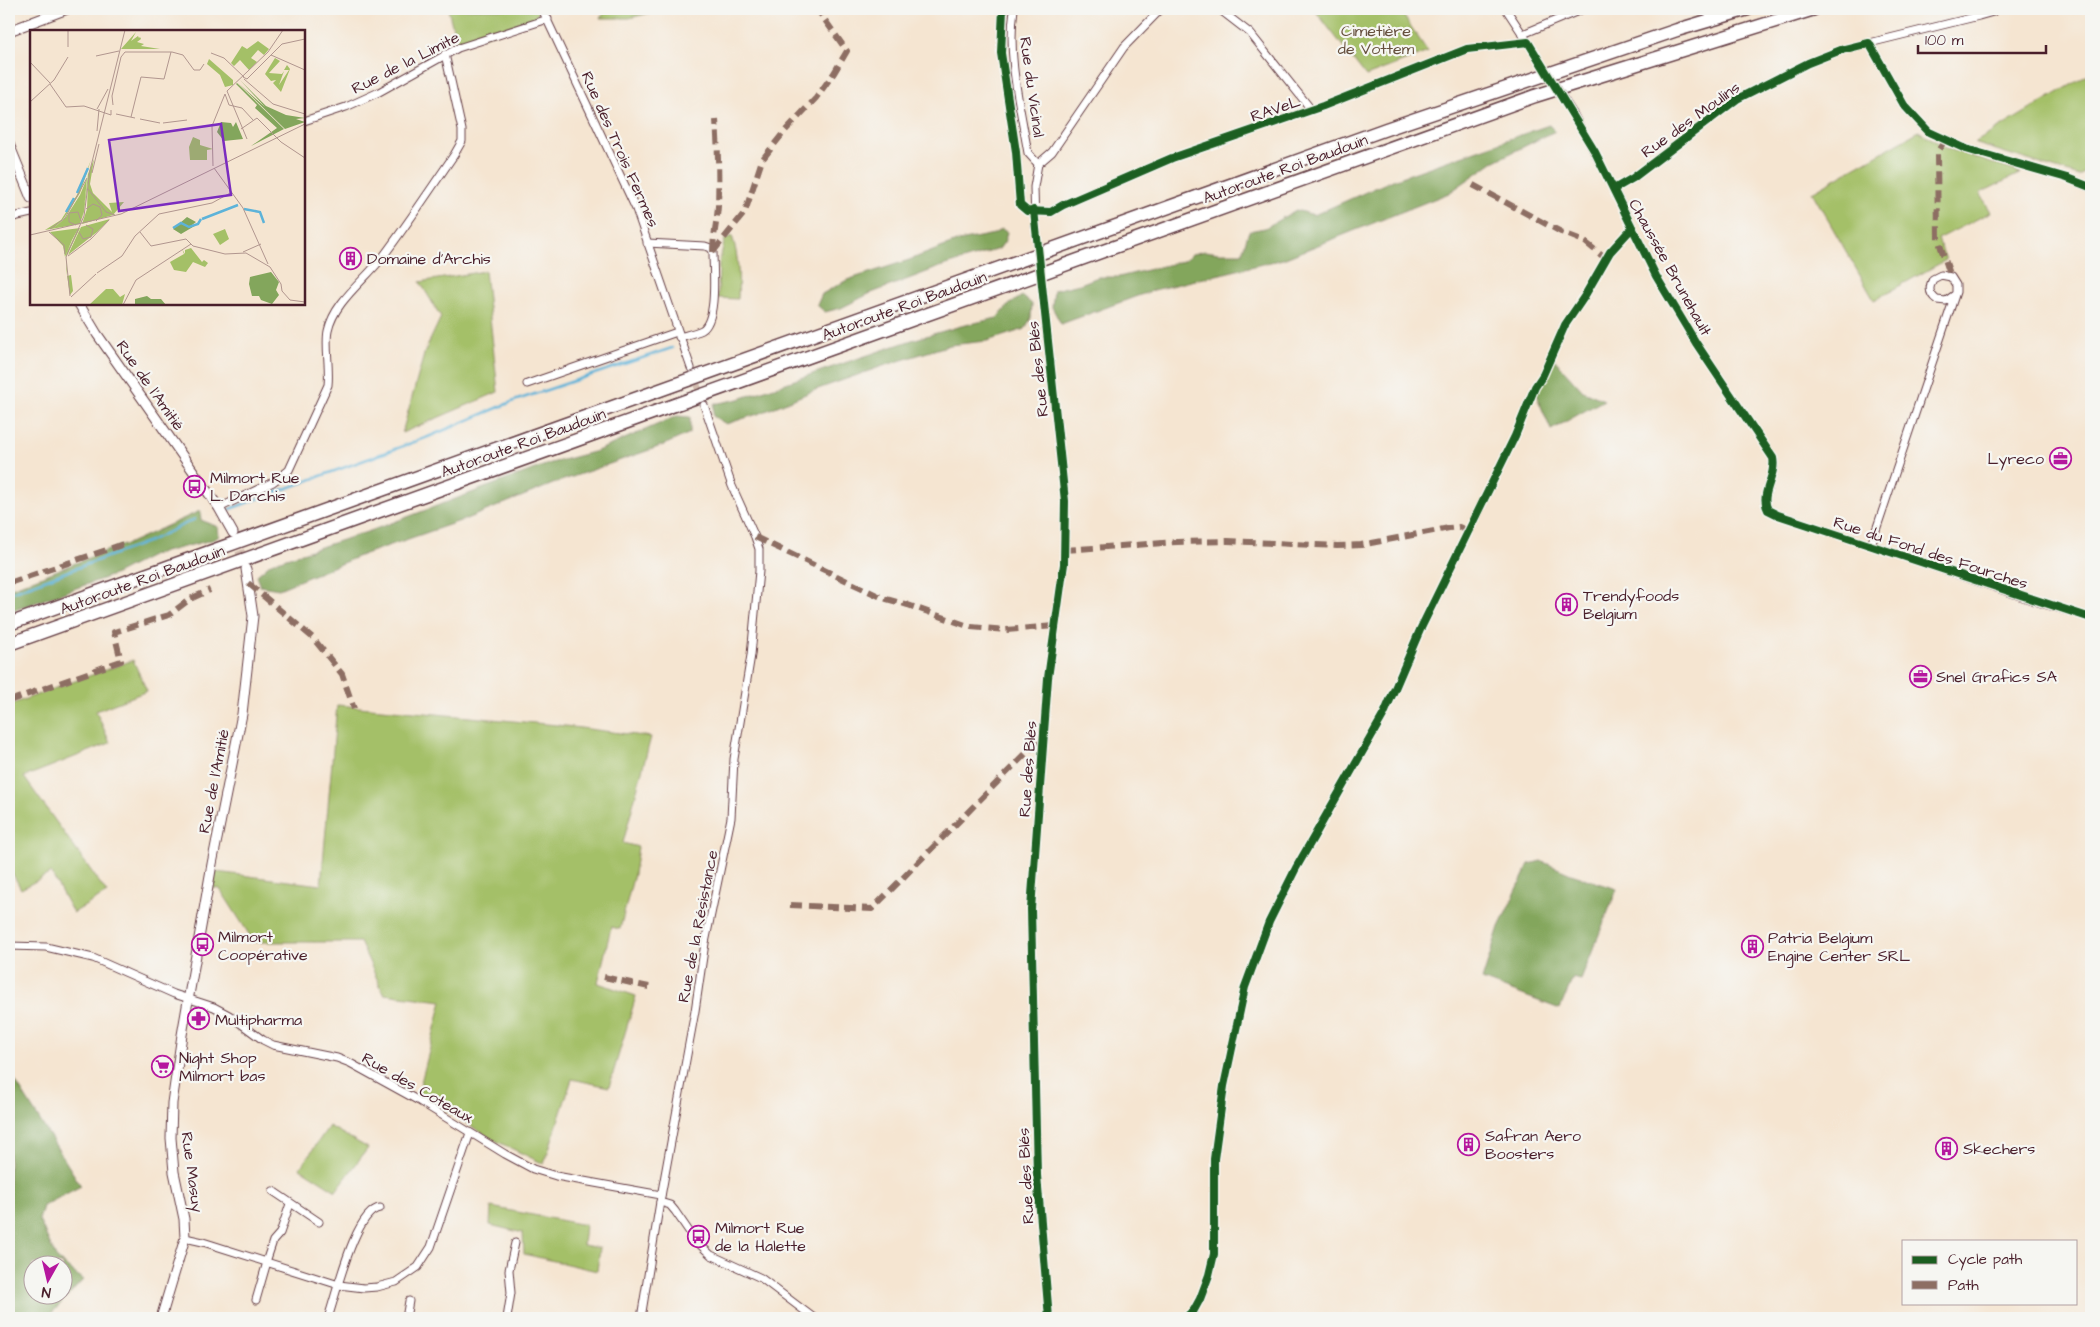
<svg xmlns="http://www.w3.org/2000/svg" width="2100" height="1327" font-family="'Architects Daughter',sans-serif">
	<style>
		.green { fill: #a4c067; stroke: #777049 }
		.forest { fill: #83a65c; stroke: #666244; fill-rule: evenodd }
		.lines { fill: none; stroke-linecap: round; stroke-linejoin: round }
		.stream { stroke: #5db3d9; stroke-width: 2.5 }
		.minor-tunnel { stroke: #d3bdb0; stroke-width: 7; stroke-dasharray: 7 3.5; stroke-linecap: butt }
		.tertiary-tunnel { stroke: #d3bdb0; stroke-width: 9; stroke-dasharray: 9 4.5; stroke-linecap: butt }
		.minor-casing { stroke: #643d44; stroke-width: 9 }
		.tertiary-casing { stroke: #643d44; stroke-width: 11 }
		.motorway-casing { stroke: #643d44; stroke-width: 15 }
		.minor { stroke: #fff; stroke-width: 7 }
		.tertiary { stroke: #fff; stroke-width: 9 }
		.motorway { stroke: #fff; stroke-width: 12 }
		.minor-bridge-casing { stroke: #643d44; stroke-width: 9; stroke-linecap: butt }
		.minor-bridge { stroke: #fff; stroke-width: 7 }
		.quiet { stroke: #8d6e63; stroke-width: 6; stroke-dasharray: 12 6; stroke-linecap: butt }
		.cycleway-casing { stroke: #f6f6f2; stroke-width: 11 }
		.cycleway { stroke: #1b5e20; stroke-width: 8 }
		.labels { text-anchor: middle; stroke-width: 4.5; stroke-linejoin: round; paint-order: stroke }
		.park-label { font-size: 16px; fill: #654f3d; stroke: #f6f6f2 }
		.street-label { font-size: 16px; fill: #4a1f2b; stroke: #f6f6f2 }
		.poi-label { font-size: 16px; fill: #4a1f2b; stroke: #f6f6f2; text-anchor: start }
		.inset-river { fill: none; stroke: #5db3d9; stroke-width: 2.5 }
		.inset-road { fill: none; stroke: #b1968f; stroke-width: 1 }
		.view { fill: #7b2cbf; fill-opacity: 0.15; stroke: #7b2cbf; stroke-width: 2.5 }
		.inset-edge { fill: none; stroke: #4a1f2b; stroke-width: 2.5 }
	</style>
	<rect width="100%" height="100%" fill="#f6f6f2"/>
	<filter id="ink" filterUnits="userSpaceOnUse"><feTurbulence type="fractalNoise" baseFrequency=".02" numOctaves="2"/><feDisplacementMap in="SourceGraphic" scale="10" xChannelSelector="R" yChannelSelector="G"/><feConvolveMatrix kernelMatrix="1 2 1 2 8 2 1 2 1" color-interpolation-filters="sRGB"/></filter>
	<filter id="wash" filterUnits="userSpaceOnUse"><feTurbulence type="fractalNoise" baseFrequency=".0096" numOctaves="4" result="noise"/><feDisplacementMap in="SourceGraphic" scale="20" xChannelSelector="R" yChannelSelector="G"/><feGaussianBlur stdDeviation="1.12" result="paint"/><feColorMatrix in="noise" values="0 0 0 0 0 0 0 0 0 0 0 0 0 0 0 0 0 1.4 0 .05"/><feComposite in="paint" operator="in"/></filter>
	<g filter="url(#wash)">
		<rect width="100%" height="100%" fill="#f5e5d1"/>
		<g class="green">
			<polygon points="448,9 536,9 538,11 537,16 531,21 457,45"/>
			<polygon points="608,9 666,9 629,18 600,18"/>
			<polygon points="1314,9 1399,9 1428,52 1366,76"/>
			<polygon points="2091,73 2091,168 2079,176 1974,143"/>
			<polygon points="1919,131 1946,148 2021,173 1980,193 1991,212 1938,239 1946,260 1874,300 1812,192"/>
			<path d="M732 236C739 256 739 279 738 299L718 298 719 263 725 239Z"/>
			<polygon points="485,271 498,392 402,433 425,351 441,317 420,282"/>
			<polygon points="133,660 147,691 96,711 110,743 24,777 107,893 73,913 51,873 21,889 9,867 9,705"/>
			<polygon points="337,705 557,725 651,737 623,843 638,847 634,874 620,929 611,927 598,983 636,996 609,1087 572,1079 544,1164 494,1140 418,1094 442,1001 384,994 360,942 254,942 220,889 213,888 216,872 321,885"/>
			<polygon points="329,1126 368,1148 336,1191 300,1168"/>
			<polygon points="491,1207 585,1225 583,1245 600,1248 597,1271 524,1254 523,1233 490,1225"/>
		</g>
		<g class="forest">
			<polygon points="1549,125 1555,131 1493,162 1449,193 1283,259 1154,290 1061,324 1052,307 1054,290 1080,284 1098,277 1119,277 1183,261 1192,254 1205,251 1219,253 1242,253 1249,231 1265,228 1296,210 1314,215 1393,180"/>
			<polygon points="1001,229 1007,232 1005,241 999,249 940,267 869,294 841,308 825,312 817,305 822,294 847,280 909,260 959,241 994,234"/>
			<polygon points="1022,296 1032,304 1031,318 1025,329 987,341 950,345 886,365 815,390 761,413 726,424 713,416 714,404 739,399 912,340 961,326 997,318 1010,304"/>
			<polygon points="1553,358 1583,391 1604,400 1551,430 1535,392"/>
			<polygon points="677,416 690,417 690,433 664,445 558,482 466,519 362,555 279,589 260,586 256,576 271,563 370,531 551,463 597,451"/>
			<polygon points="200,511 201,520 218,527 219,536 215,539 153,555 116,574 9,612 9,589 124,544 123,546"/>
			<polygon points="1541,861 1571,874 1617,889 1581,980 1573,978 1560,1009 1482,980 1499,927 1529,864"/>
			<path d="M9 1071 81 1186 43 1206 39 1220 57 1259 83 1280 47 1318H9ZM62 1264V1294H32V1264Z"/>
		</g>
		<g class="lines">
			<g class="stream">
				<polyline points="230,509 428,437 514,401 672,348"/>
				<polyline points="9,593 150,541 195,519"/>
			</g>
		</g>
	</g>
	<g filter="url(#ink)">
		<g class="lines">
			<polyline class="minor-tunnel" points="693,375 702,398"/>
			<polyline class="tertiary-tunnel" points="235,538 245,565"/>
			<defs>
				<g id="minor">
					<polyline points="542,9 636,209 691,368"/>
					<path d="M1014 9C1007 56 1020 106 1028 153L1038 164 1034 187 1035 225"/>
					<polyline points="1219,9 1250,33 1310,108"/>
					<polyline points="1506,9 1531,47"/>
					<polyline points="1523,34 1583,9"/>
					<polyline points="1869,43 1904,105 1929,132 1966,149 2067,178 2091,188"/>
					<polyline points="1574,115 1614,189 1656,276 1696,343 1738,406"/>
					<polyline points="304,121 346,107 379,92 458,48 548,19"/>
					<polyline points="1038,164 1052,152 1124,47 1161,9"/>
					<polyline points="1614,189 1633,178 1737,99 1808,63 1841,50 1979,16 1993,12 1994,9"/>
					<polyline points="9,218 31,213"/>
					<path d="M647 243 705 246 711 248 713 252C713 270 718 320 702 330 696 333 686 335 679 337"/>
					<polyline points="1044,304 1065,501 1064,564 1048,678 1031,909 1037,1175 1049,1318"/>
					<polyline points="527,384 677,332"/>
					<polyline points="1773,458 1774,467 1765,500 1766,505 1771,512 2047,605 2091,618"/>
					<path d="M219 508 273 482 289 470 328 385C330 368 325 345 328 331 334 302 364 281 382 258 407 225 430 190 454 155L462 141V130L445 54"/>
					<path d="M1871 545 1956 292V285L1951 277 1941 275 1933 279C1928 288 1929 294 1937 300L1946 301 1953 296"/>
					<polyline points="9,946 46,947 93,958 174,994 214,1007 229,1015 263,1040 273,1045 337,1058 350,1063 419,1101 505,1154 533,1169 556,1176 661,1195"/>
					<polyline points="273,1191 319,1222"/>
					<polyline points="660,1202 670,1205 675,1211 695,1240 711,1255 761,1278 814,1318"/>
					<polyline points="185,1238 203,1242 339,1285 364,1288 377,1287 396,1282 418,1267 431,1247 470,1133"/>
					<polyline points="266,1262 273,1241 280,1233 290,1204"/>
					<polyline points="256,1300 267,1262"/>
					<path d="M328 1318C336 1296 355 1210 380 1208"/>
					<polyline points="406,1318 409,1301"/>
					<polyline points="507,1318 511,1293 509,1270 515,1243"/>
					<polyline points="641,1318 660,1202 695,1011 705,943 731,818 734,759 751,655 759,571 759,549 755,537 732,486 704,405"/>
				</g>
				<g id="tertiary">
					<polyline points="9,31 67,9"/>
					<polyline points="9,144 31,198"/>
					<polyline points="79,304 97,334 219,508 233,533"/>
					<polyline points="161,1318 185,1238 184,1219 174,1172 171,1138 172,1103 182,1035 212,864 242,714 253,616 246,569"/>
				</g>
				<g id="motorway">
					<polyline points="9,624 1386,129 1677,30 1748,9"/>
					<polyline points="9,644 1535,96 1814,9"/>
				</g>
			</defs>
			<use href="#minor" class="minor-casing"/>
			<use href="#tertiary" class="tertiary-casing"/>
			<use href="#motorway" class="motorway-casing"/>
			<use href="#minor" class="minor"/>
			<use href="#tertiary" class="tertiary"/>
			<use href="#motorway" class="motorway"/>
			<defs>
				<g id="minor-bridge">
					<polyline points="1531,47 1574,115"/>
					<polyline points="1035,225 1044,304"/>
				</g>
			</defs>
			<use href="#minor-bridge" class="minor-bridge-casing"/>
			<use href="#minor-bridge" class="minor-bridge"/>
			<g class="quiet">
				<polyline points="1946,139 1937,152 1938,239 1951,277"/>
				<polyline points="1473,185 1561,232 1584,241 1606,259"/>
				<polyline points="713,252 745,212 762,160 784,132 816,98 834,73 847,51 817,9"/>
				<path d="M713 252C713 236 717 222 718 206 719 177 718 149 716 120"/>
				<polyline points="755,537 883,598 908,605 971,627 1005,630 1055,626"/>
				<polyline points="1064,550 1177,542 1228,541 1337,546 1361,545 1449,528 1459,527 1468,531"/>
				<polyline points="9,583 124,544"/>
				<polyline points="248,583 313,638 342,674 354,709"/>
				<polyline points="9,701 121,661 114,632 169,615 190,599 210,590"/>
				<polyline points="790,905 872,909 1044,735"/>
				<polyline points="604,977 649,987"/>
			</g>
			<defs>
				<g id="cycleway">
					<path d="M1003 9 1001 53 1016 152 1020 205 1027 211 1051 212 1063 205 1172 158 1323 106 1467 49 1528 42 1595 152 1656 276 1696 343 1773 458C1777 476 1759 494 1768 510L1778 515 2091 618"/>
					<polyline points="1614,189 1633,178 1737,99 1808,63 1841,50 1869,43 1904,105 1929,132 1966,149 2067,178 2090,187"/>
					<polyline points="1034,210 1065,501 1064,564 1048,678 1031,909 1037,1175 1049,1318"/>
					<polyline points="1185,1318 1194,1310 1200,1299 1209,1275 1214,1254 1214,1159 1224,1086 1245,987 1269,922 1296,868 1384,714 1420,630 1515,436 1535,387 1543,375 1565,325 1584,297 1610,252 1632,228"/>
				</g>
			</defs>
			<use href="#cycleway" class="cycleway-casing"/>
			<use href="#cycleway" class="cycleway"/>
		</g>
	</g>
	<defs>
		<symbol id="building-ring" viewBox="-11 -11 22 22"><circle r="9.5" fill="#f6f6f2" stroke="#b5179e" stroke-width="1.5"/><path d="M-4-6H4V6H1V3H-1V6H-4ZM-2.5-4.3h1.7v1.8h-1.7ZM.8-4.3h1.7v1.8H.8ZM-2.5-1h1.7V.8h-1.7ZM.8-1h1.7V.8H.8Z" fill="#b5179e"/></symbol>
		<symbol id="office-ring" viewBox="-11 -11 22 22"><circle r="9.5" fill="#f6f6f2" stroke="#b5179e" stroke-width="1.5"/><path d="M-6-3h4V-5.5h4V-3h4V5H-6ZM-1-4.5V-3h2v-1.5ZM-6 0V1H6V0Z" fill="#b5179e"/></symbol>
		<symbol id="bus-ring" viewBox="-11 -11 22 22"><circle r="9.5" fill="#f6f6f2" stroke="#b5179e" stroke-width="1.5"/><path d="M-5-6H5V4H4V6H2V4H-2V6H-4V4H-5ZM-3.5-4V0h7V-4ZM-3.5 1.2v1.5H-2V1.2ZM2 1.2v1.5H3.5V1.2Z" fill="#b5179e"/></symbol>
		<symbol id="pharmacy-ring" viewBox="-11 -11 22 22"><circle r="9.5" fill="#f6f6f2" stroke="#b5179e" stroke-width="1.5"/><path d="M-2-6h4v4h4v4h-4v4h-4v-4h-4v-4h4Z" fill="#b5179e"/></symbol>
		<symbol id="supermarket-ring" viewBox="-11 -11 22 22"><circle r="9.5" fill="#f6f6f2" stroke="#b5179e" stroke-width="1.5"/><path d="M-6-5.5h2.5l.6 2H6L4.5 2H-2.5L-4.4-4H-6ZM-1.5 3.2a1.3 1.3 0 1 0 .1 0ZM3 3.2a1.3 1.3 0 1 0 .1 0Z" fill="#b5179e"/></symbol>
	</defs>
	<g fill-rule="evenodd">
		<use href="#building-ring" x="338" y="246" width="25" height="25"/>
		<use href="#office-ring" x="2048" y="446" width="25" height="25"/>
		<use href="#bus-ring" x="182" y="474" width="25" height="25"/>
		<use href="#building-ring" x="1554" y="592" width="25" height="25"/>
		<use href="#office-ring" x="1908" y="664" width="25" height="25"/>
		<use href="#bus-ring" x="190" y="932" width="25" height="25"/>
		<use href="#building-ring" x="1740" y="934" width="25" height="25"/>
		<use href="#pharmacy-ring" x="186" y="1006" width="25" height="25"/>
		<use href="#supermarket-ring" x="150" y="1054" width="25" height="25"/>
		<use href="#building-ring" x="1456" y="1132" width="25" height="25"/>
		<use href="#building-ring" x="1934" y="1136" width="25" height="25"/>
		<use href="#bus-ring" x="686" y="1224" width="25" height="25"/>
	</g>
	<g class="labels">
		<g class="park-label">
			<text x="1376" y="36">Cimetière<tspan x="1376" dy="18">de Vottem</tspan></text>
		</g>
		<g class="street-label">
			<text transform="translate(405 62) rotate(-27)" y="6">Rue de la Limite</text>
			<text transform="translate(1033 87) rotate(82)" y="6">Rue du Vicinal</text>
			<text transform="translate(1275 108) rotate(-19)" y="6">RAVeL</text>
			<text transform="translate(1690 119) rotate(-36)" y="6">Rue des Moulins</text>
			<text transform="translate(621 149) rotate(66)" y="6">Rue des Trois Fermes</text>
			<text transform="translate(1285 168) rotate(-20)" y="6">Autoroute Roi Baudouin</text>
			<text transform="translate(1671 267) rotate(61)" y="6">Chaussée Brunehault</text>
			<text transform="translate(904 305) rotate(-20)" y="6">Autoroute Roi Baudouin</text>
			<text transform="translate(1037 369) rotate(-96)" y="6">Rue des Blés</text>
			<text transform="translate(151 385) rotate(55)" y="6">Rue de l'Amitié</text>
			<text transform="translate(523 442) rotate(-20)" y="6">Autoroute Roi Baudouin</text>
			<text transform="translate(1931 552) rotate(18)" y="6">Rue du Fond des Fourches</text>
			<text transform="translate(142 579) rotate(-20)" y="6">Autoroute Roi Baudouin</text>
			<text transform="translate(1027 769) rotate(-86)" y="6">Rue des Blés</text>
			<text transform="translate(213 781) rotate(-79)" y="6">Rue de l'Amitié</text>
			<text transform="translate(697 926) rotate(-79)" y="6">Rue de la Résistance</text>
			<text transform="translate(418 1087) rotate(30)" y="6">Rue des Coteaux</text>
			<text transform="translate(193 1172) rotate(82)" y="6">Rue Masuy</text>
			<text transform="translate(1025 1176) rotate(-93)" y="6">Rue des Blés</text>
		</g>
		<g class="poi-label">
			<text x="367" y="264">Domaine d'Archis</text>
			<text x="2044" y="464" text-anchor="end">Lyreco</text>
			<text x="210" y="483">Milmort Rue<tspan x="210" dy="18">L. Darchis</tspan></text>
			<text x="1583" y="601">Trendyfoods<tspan x="1583" dy="18">Belgium</tspan></text>
			<text x="1936" y="682">Snel Grafics SA</text>
			<text x="218" y="942">Milmort<tspan x="218" dy="18">Coopérative</tspan></text>
			<text x="1768" y="943">Patria Belgium<tspan x="1768" dy="18">Engine Center SRL</tspan></text>
			<text x="215" y="1025">Multipharma</text>
			<text x="179" y="1063">Night Shop<tspan x="179" dy="18">Milmort bas</tspan></text>
			<text x="1485" y="1141">Safran Aero<tspan x="1485" dy="18">Boosters</tspan></text>
			<text x="1963" y="1154">Skechers</text>
			<text x="715" y="1233">Milmort Rue<tspan x="715" dy="18">de la Halette</tspan></text>
		</g>
	</g>
	<g transform="translate(30 30)">
		<rect width="275" height="275" fill="#f5e5d1"/>
		<path d="M106 2 101 11 108 6 109 8 110 7 111 9 107 12 114 14 111 16 130 19H91ZM228 11 239 19 234 25 228 20 221 28 227 32 219 40 210 30 204 36 201 33 212 16 217 19ZM245 28 250 31 239 43 252 44 254 41 249 55 259 40H254L257 35 260 39 251 62 243 53 246 50 241 51 235 44ZM179 29 203 50V55L195 57 190 45 177 34ZM163 107 170 110V115L183 119 177 120V130H160L159 117ZM64 129 60 154 63 163 82 182 79 173 94 172 83 185 52 194 57 179 58 152 54 182 51 193 54 181 50 194 15 200 31 190 47 165 61 130 50 163 34 188 24 198 36 187 50 165 57 148 54 180 58 144ZM80 189 67 202 38 225 51 197ZM50 198 36 227 37 246 41 245 43 261 40 265 36 239V225L38 220 48 199 42 210 35 227 33 216 20 202ZM195 199 199 209 190 215 185 207 192 203 185 207 183 204ZM161 218 172 232 174 230 178 233 175 237 163 232 156 242 144 240 140 232 154 224 152 219 155 224V220ZM76 259H83L90 267 95 264 92 275H59Z" fill="#a4c067"/>
		<path d="M210 50 236 76 256 85 275 88 266 89 275 92 255 99 208 53 235 77ZM206 54 207 53 254 99 221 116 247 98 225 78 227 75ZM191 92 201 93 203 97 206 92 213 109 194 111 187 102ZM157 187 166 192 162 195 168 194 151 204 143 199ZM241 242 249 252 246 260 249 265 242 274 231 270 229 266H222L219 254 220 247ZM117 266 121 269H131L136 275H105V269Z" fill="#83a65c"/>
		<path class="inset-river" d="M47 163 58 138M214 179 230 182 234 193M36 182 44 168M172 189 208 175M143 198 151 193 159 197 168 194 171 189"/>
		<path class="inset-road" d="M38 17V0M181 23 194 28 214 47M241 25 275 40M66 26 89 21M0 32 20 53M213 47 217 49 252 14 275 9M214 49 243 74 275 84M20 54 36 77 54 76 81 85V80M195 64 199 75 212 78 223 90M0 72 24 50 38 27M83 75 82 66 91 27 95 22H142L153 25 164 40H170L174 34M67 79 78 59M86 84 105 88M101 87 111 47 134 49 141 22M110 89 130 93M133 93 157 90M211 99 227 88 251 112 275 128M67 101 69 79M217 109 197 61 238 22 253 0M183 136 182 96 195 64M184 138 213 178 238 234M62 143 69 114M58 159 76 182 85 185M56 179 63 174 70 177 72 185 66 191M46 195 39 192V183L48 182 51 191M20 199 35 188 57 148M19 202 34 215 35 224M49 202 53 209 61 207 63 199 56 195M110 202 121 216 156 209 163 216 195 224 216 223 240 237 251 254 252 261 260 270 275 272M0 205 91 184 275 94M213 222 231 214M38 226 61 209 79 190M67 243 92 226 105 206 129 184 182 173 202 162M40 266 36 227 54 186 60 140 95 0M41 267 66 244M93 275 106 250 161 214"/>
		<path class="view" d="M191 94 201 165 89 181 79 110Z"/>
		<rect width="275" height="275" class="inset-edge"/>
	</g>
	<rect width="2100" height="1327" fill="none" stroke="#f6f6f2" stroke-width="30"/>
	<rect x="1902" y="1240" width="175" height="65" fill="#f6f6f2" stroke="#b1a0a2"/>
	<rect x="1912" y="1256" width="25" height="8" fill="#1b5e20" stroke="#b1a0a2"/>
	<text x="1948" y="1264" font-size="15" fill="#4a1f2b">Cycle path</text>
	<rect x="1912" y="1281" width="25" height="8" fill="#8d6e63" stroke="#b1a0a2"/>
	<text x="1948" y="1290" font-size="15" fill="#4a1f2b">Path</text>
	<g transform="translate(48 1280) rotate(188)"><circle r="24" fill="#f6f6f2" stroke="#b1a0a2"/>
	<path d="M0-4L9 19L0 12L-9 19Z" fill="#b5179e"/>
	<text y="-8" font-size="14" font-weight="bold" text-anchor="middle" fill="#4a1f2b">N</text>
	</g>
	<path d="M1918 45v8h128v-8" fill="none" stroke="#4a1f2b" stroke-width="2.5"/>
	<text x="1925" y="45" font-size="15" fill="#4a1f2b" stroke="#f6f6f2" stroke-width="4" paint-order="stroke">100 m</text>
</svg>
